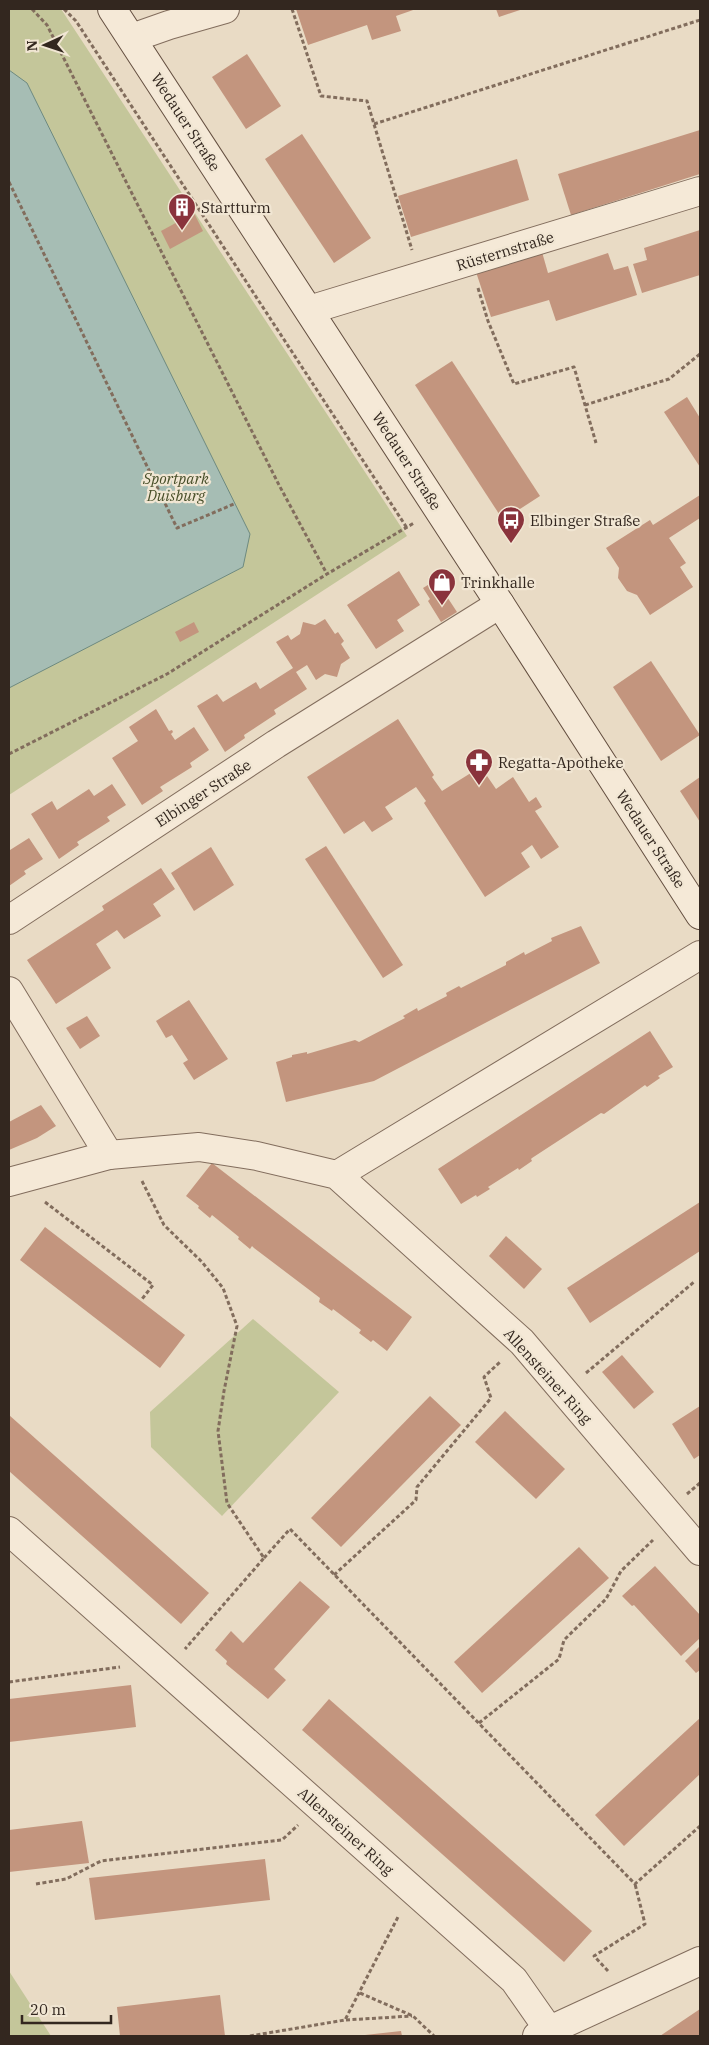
<svg xmlns="http://www.w3.org/2000/svg" width="709" height="2045" viewBox="0 0 709 2045" font-family="'IBM Plex Serif',serif">
  <style>
    .green { fill: #c4c69a }
    .water { fill: #a6bdb4; stroke: #6e8a80 }
    .building { fill: #c3957e }
    .lines { fill: none; stroke-linecap: round; stroke-linejoin: round }
    .minor-casing { stroke: #826d5d; stroke-width: 30 }
    .secondary-casing { stroke: #644f40; stroke-width: 30 }
    .path { stroke: #826d5d; stroke-width: 3; stroke-dasharray: 4 2.5; stroke-linecap: butt }
    .minor { stroke: #f5e9d7; stroke-width: 28 }
    .secondary { stroke: #f5e9d7; stroke-width: 28 }
    .labels { text-anchor: middle; dominant-baseline: central; stroke-width: 4.5; stroke-linejoin: round; paint-order: stroke }
    .street-label { font-size: 15px; fill: #33271f; stroke: #f1e6d3 }
    .poi-label { font-size: 15px; fill: #33271f; stroke: #f1e6d3; text-anchor: start }
    .park-label { font-size: 15px; font-style: italic; fill: #474e28; stroke: #f1e6d3 }
  </style>
  <rect width="100%" height="100%" fill="#e9dbc5"/>
  <g class="green">
    <polygon points="9,9 61,9 407,536 9,795"/>
    <polygon points="253,1319 339,1392 222,1516 151,1447 150,1412"/>
    <polygon points="9,1971 51,2036 9,2036"/>
  </g>
  <polygon class="water" points="9,70 27,83 250,534 243,567 9,688"/>
  <g class="building">
    <polygon points="296,9 416,9 396,16 401,31 372,40 367,25 308,45"/>
    <polygon points="496,9 519,9 520,10 499,17"/>
    <polygon points="247,54 281,106 246,129 212,77"/>
    <polygon points="700,130 700,174 571,215 558,174"/>
    <polygon points="302,134 371,238 334,263 265,159"/>
    <polygon points="517,159 529,200 411,237 398,196"/>
    <polygon points="194,213 203,231 170,249 161,231"/>
    <polygon points="700,230 700,275 642,293 633,264 647,260 644,248"/>
    <polygon points="542,252 548,273 608,253 614,270 628,266 637,295 556,321 549,300 491,317 476,272"/>
    <polygon points="452,361 540,496 503,520 415,385"/>
    <polygon points="687,397 700,418 700,467 664,412"/>
    <polygon points="700,495 700,518 669,538 686,563 680,567 693,587 650,615 637,595 627,591 618,578 619,568 606,548 650,520 653,525"/>
    <polygon points="399,571 420,605 397,620 404,631 376,649 347,605"/>
    <polygon points="436,580 457,612 441,622 428,601 430,599 423,588"/>
    <polygon points="325,619 335,634 338,632 344,641 341,644 350,658 341,664 337,677 325,674 316,680 307,665 296,672 307,689 274,710 276,714 244,735 245,738 225,752 197,706 217,694 223,702 256,682 260,689 293,668 276,642 288,635 291,640 300,634 303,622 315,625"/>
    <polygon points="194,622 199,632 180,642 175,632"/>
    <polygon points="651,661 700,735 661,761 613,687"/>
    <polygon points="156,709 169,731 172,730 173,732 171,734 175,740 194,727 209,750 190,763 192,767 160,787 163,791 142,805 112,758 138,741 129,727"/>
    <polygon points="398,719 434,775 432,777 442,791 474,771 485,773 496,789 513,777 529,802 536,797 542,807 535,811 559,847 541,859 532,845 521,853 530,867 485,897 424,803 426,801 416,787 385,807 393,819 372,832 364,821 344,834 307,777"/>
    <polygon points="700,777 700,822 680,791"/>
    <polygon points="112,784 126,805 107,817 110,821 77,842 79,845 59,859 31,814 52,801 57,810 89,789 94,796"/>
    <polygon points="29,838 43,859 24,871 26,874 9,886 9,848 10,850"/>
    <polygon points="326,846 403,965 383,978 305,859"/>
    <polygon points="211,847 234,885 194,911 171,873"/>
    <polygon points="161,868 175,889 153,904 161,916 124,939 117,930 96,944 111,968 56,1004 27,960 104,910 102,906"/>
    <polygon points="581,926 600,963 374,1081 286,1102 276,1062 292,1057 292,1055 307,1052 307,1054 355,1040 359,1042 405,1018 403,1016 417,1008 418,1011 447,996 446,993 459,986 461,988 506,965 506,962 524,952 525,955 552,941 551,938"/>
    <polygon points="189,1000 228,1059 194,1080 183,1063 188,1060 172,1035 166,1038 156,1021"/>
    <polygon points="87,1016 100,1036 80,1049 66,1028"/>
    <polygon points="650,1031 673,1067 658,1076 660,1078 647,1087 645,1085 604,1114 601,1113 532,1158 531,1159 532,1161 519,1170 518,1168 488,1187 490,1189 477,1197 476,1195 461,1204 438,1169"/>
    <polygon points="41,1105 56,1126 37,1138 9,1150 9,1122"/>
    <polygon points="212,1163 412,1317 387,1351 373,1340 371,1342 359,1333 361,1330 333,1309 332,1311 319,1302 320,1298 254,1248 252,1246 250,1249 238,1239 239,1237 212,1215 210,1218 198,1208 199,1206 186,1196"/>
    <polygon points="700,1202 700,1251 590,1323 567,1288"/>
    <polygon points="45,1227 185,1335 160,1368 20,1260"/>
    <polygon points="506,1236 542,1269 524,1289 489,1256"/>
    <polygon points="622,1355 654,1392 634,1409 602,1372"/>
    <polygon points="430,1396 461,1425 341,1547 311,1518"/>
    <polygon points="700,1406 700,1455 694,1459 672,1424"/>
    <polygon points="505,1411 565,1469 536,1499 475,1442"/>
    <polygon points="9,1415 209,1593 181,1624 9,1471"/>
    <polygon points="579,1547 609,1578 482,1693 454,1662"/>
    <polygon points="655,1566 700,1615 700,1638 681,1656 634,1605 632,1606 622,1596"/>
    <polygon points="300,1581 330,1607 274,1669 286,1680 268,1699 226,1664 227,1661 215,1650 231,1631 243,1643"/>
    <polygon points="700,1646 700,1670 696,1673 685,1661"/>
    <polygon points="131,1685 136,1727 9,1742 9,1699"/>
    <polygon points="329,1699 592,1931 564,1962 302,1730"/>
    <polygon points="700,1718 700,1774 624,1846 595,1815"/>
    <polygon points="82,1821 89,1863 9,1872 9,1830"/>
    <polygon points="265,1859 270,1900 95,1920 89,1878"/>
    <polygon points="220,1995 225,2036 120,2036 117,2007"/>
    <polygon points="700,2009 700,2036 660,2036"/>
    <polygon points="401,2031 402,2036 365,2036 365,2035"/>
  </g>
  <g class="lines">
    <g class="minor-casing">
      <g id="minor">
        <polyline points="132,38 169,25 225,9"/>
        <polyline points="309,310 700,191"/>
        <polyline points="9,920 276,744 500,604"/>
        <polyline points="9,991 109,1155"/>
        <polyline points="337,1175 700,955"/>
        <polyline points="9,1182 109,1155 199,1147 257,1156 337,1175 522,1342 700,1551"/>
        <polyline points="9,1531 514,1980 549,2030"/>
        <polyline points="537,2036 700,1961"/>
      </g>
    </g>
    <g class="secondary-casing">
      <polyline id="secondary" points="112,9 500,604 700,915"/>
    </g>
    <g class="path">
      <polyline points="32,9 47,25 279,485 327,574"/>
      <polyline points="64,9 76,21 407,528"/>
      <polyline points="292,9 321,96 367,101 412,250"/>
      <polyline points="374,124 700,20"/>
      <polyline points="9,182 177,528 234,504"/>
      <polyline points="478,288 488,321 514,384 574,367 596,443"/>
      <polyline points="585,405 669,379 700,354"/>
      <polyline points="9,754 167,674 327,574 414,523"/>
      <polyline points="142,1181 164,1225 202,1262 223,1288 237,1326 224,1391 218,1431 227,1503 264,1558 185,1649"/>
      <polyline points="45,1202 153,1285 142,1299"/>
      <polyline points="586,1373 694,1282"/>
      <polyline points="687,1494 700,1483"/>
      <polyline points="264,1558 290,1529 635,1884 700,1826"/>
      <polyline points="334,1575 416,1500 417,1487 491,1398 484,1377 501,1361"/>
      <polyline points="9,1682 120,1667"/>
      <polyline points="479,1723 559,1659 564,1640 606,1599 621,1571 653,1540"/>
      <polyline points="36,1884 66,1879 101,1861 282,1840 298,1825"/>
      <polyline points="608,1971 594,1956 645,1924 635,1884"/>
      <polyline points="360,1993 413,2016 434,2036"/>
      <polyline points="346,2020 412,2016"/>
      <polyline points="250,2036 345,2020 399,1915"/>
    </g>
    <use href="#minor" class="minor"/>
    <use href="#secondary" class="secondary"/>
  </g>
  <defs>
    <g id="building-pin" transform="scale(1.4375)"><path d="M0 17L-7.5 6A9.5 9.5 0 1 1 7.5 6Z" fill="#8a333c" stroke="#f1e6d3"/><path d="M-4-6H4V6H1V3H-1V6H-4ZM-2.5-4.3h1.7v1.8h-1.7ZM.8-4.3h1.7v1.8H.8ZM-2.5-1h1.7V.8h-1.7ZM.8-1h1.7V.8H.8Z" fill="#fff"/></g>
    <g id="bus-pin" transform="scale(1.4375)"><path d="M0 17L-7.5 6A9.5 9.5 0 1 1 7.5 6Z" fill="#8a333c" stroke="#f1e6d3"/><path d="M-5-6H5V4H4V6H2V4H-2V6H-4V4H-5ZM-3.5-4V0h7V-4ZM-3.5 1.2v1.5H-2V1.2ZM2 1.2v1.5H3.5V1.2Z" fill="#fff"/></g>
    <g id="shop-pin" transform="scale(1.4375)"><path d="M0 17L-7.5 6A9.5 9.5 0 1 1 7.5 6Z" fill="#8a333c" stroke="#f1e6d3"/><path d="M-5-2.5h2.3a2.7 3.5 0 0 1 5.4 0H5L5.5 6h-11ZM-1.5-2.5h3a1.5 2.3 0 0 0-3 0Z" fill="#fff"/></g>
    <g id="pharmacy-pin" transform="scale(1.4375)"><path d="M0 17L-7.5 6A9.5 9.5 0 1 1 7.5 6Z" fill="#8a333c" stroke="#f1e6d3"/><path d="M-2-6h4v4h4v4h-4v4h-4v-4h-4v-4h4Z" fill="#fff"/></g>
  </defs>
  <g fill-rule="evenodd">
    <use href="#building-pin" x="182" y="207"/>
    <use href="#bus-pin" x="511" y="520"/>
    <use href="#shop-pin" x="442" y="582"/>
    <use href="#pharmacy-pin" x="479" y="762"/>
  </g>
  <g class="labels">
    <g class="street-label">
      <text transform="translate(186 122) rotate(57)">Wedauer Straße</text>
      <text transform="translate(505 251) rotate(-17)">Rüsternstraße</text>
      <text transform="translate(407 461) rotate(57)">Wedauer Straße</text>
      <text transform="translate(203 793) rotate(-33)">Elbinger Straße</text>
      <text transform="translate(651 839) rotate(57)">Wedauer Straße</text>
      <text transform="translate(548 1376) rotate(48)">Allensteiner Ring</text>
      <text transform="translate(346 1831) rotate(42)">Allensteiner Ring</text>
    </g>
    <g class="poi-label">
      <text x="201" y="207">Startturm</text>
      <text x="530" y="520">Elbinger Straße</text>
      <text x="461" y="582">Trinkhalle</text>
      <text x="498" y="762">Regatta-Apotheke</text>
    </g>
    <g class="park-label">
      <text x="176" y="478">Sportpark<tspan x="176" dy="17">Duisburg</tspan></text>
    </g>
  </g>
  <rect width="709" height="2045" fill="none" stroke="#33271f" stroke-width="20"/>
  <g transform="translate(45 45) rotate(267)" stroke="#f1e6d3" stroke-width="4" paint-order="stroke">
  <path d="M0-4L9 19L0 12L-9 19Z" fill="#33271f"/>
  <text y="-8" font-size="14" font-weight="bold" text-anchor="middle" fill="#33271f">N</text>
  </g>
  <path d="M22 2015v8h89v-8" fill="none" stroke="#33271f" stroke-width="2.5"/>
  <text x="30" y="2015" font-size="15" fill="#33271f" stroke="#f1e6d3" stroke-width="4" paint-order="stroke">20 m</text>
</svg>
